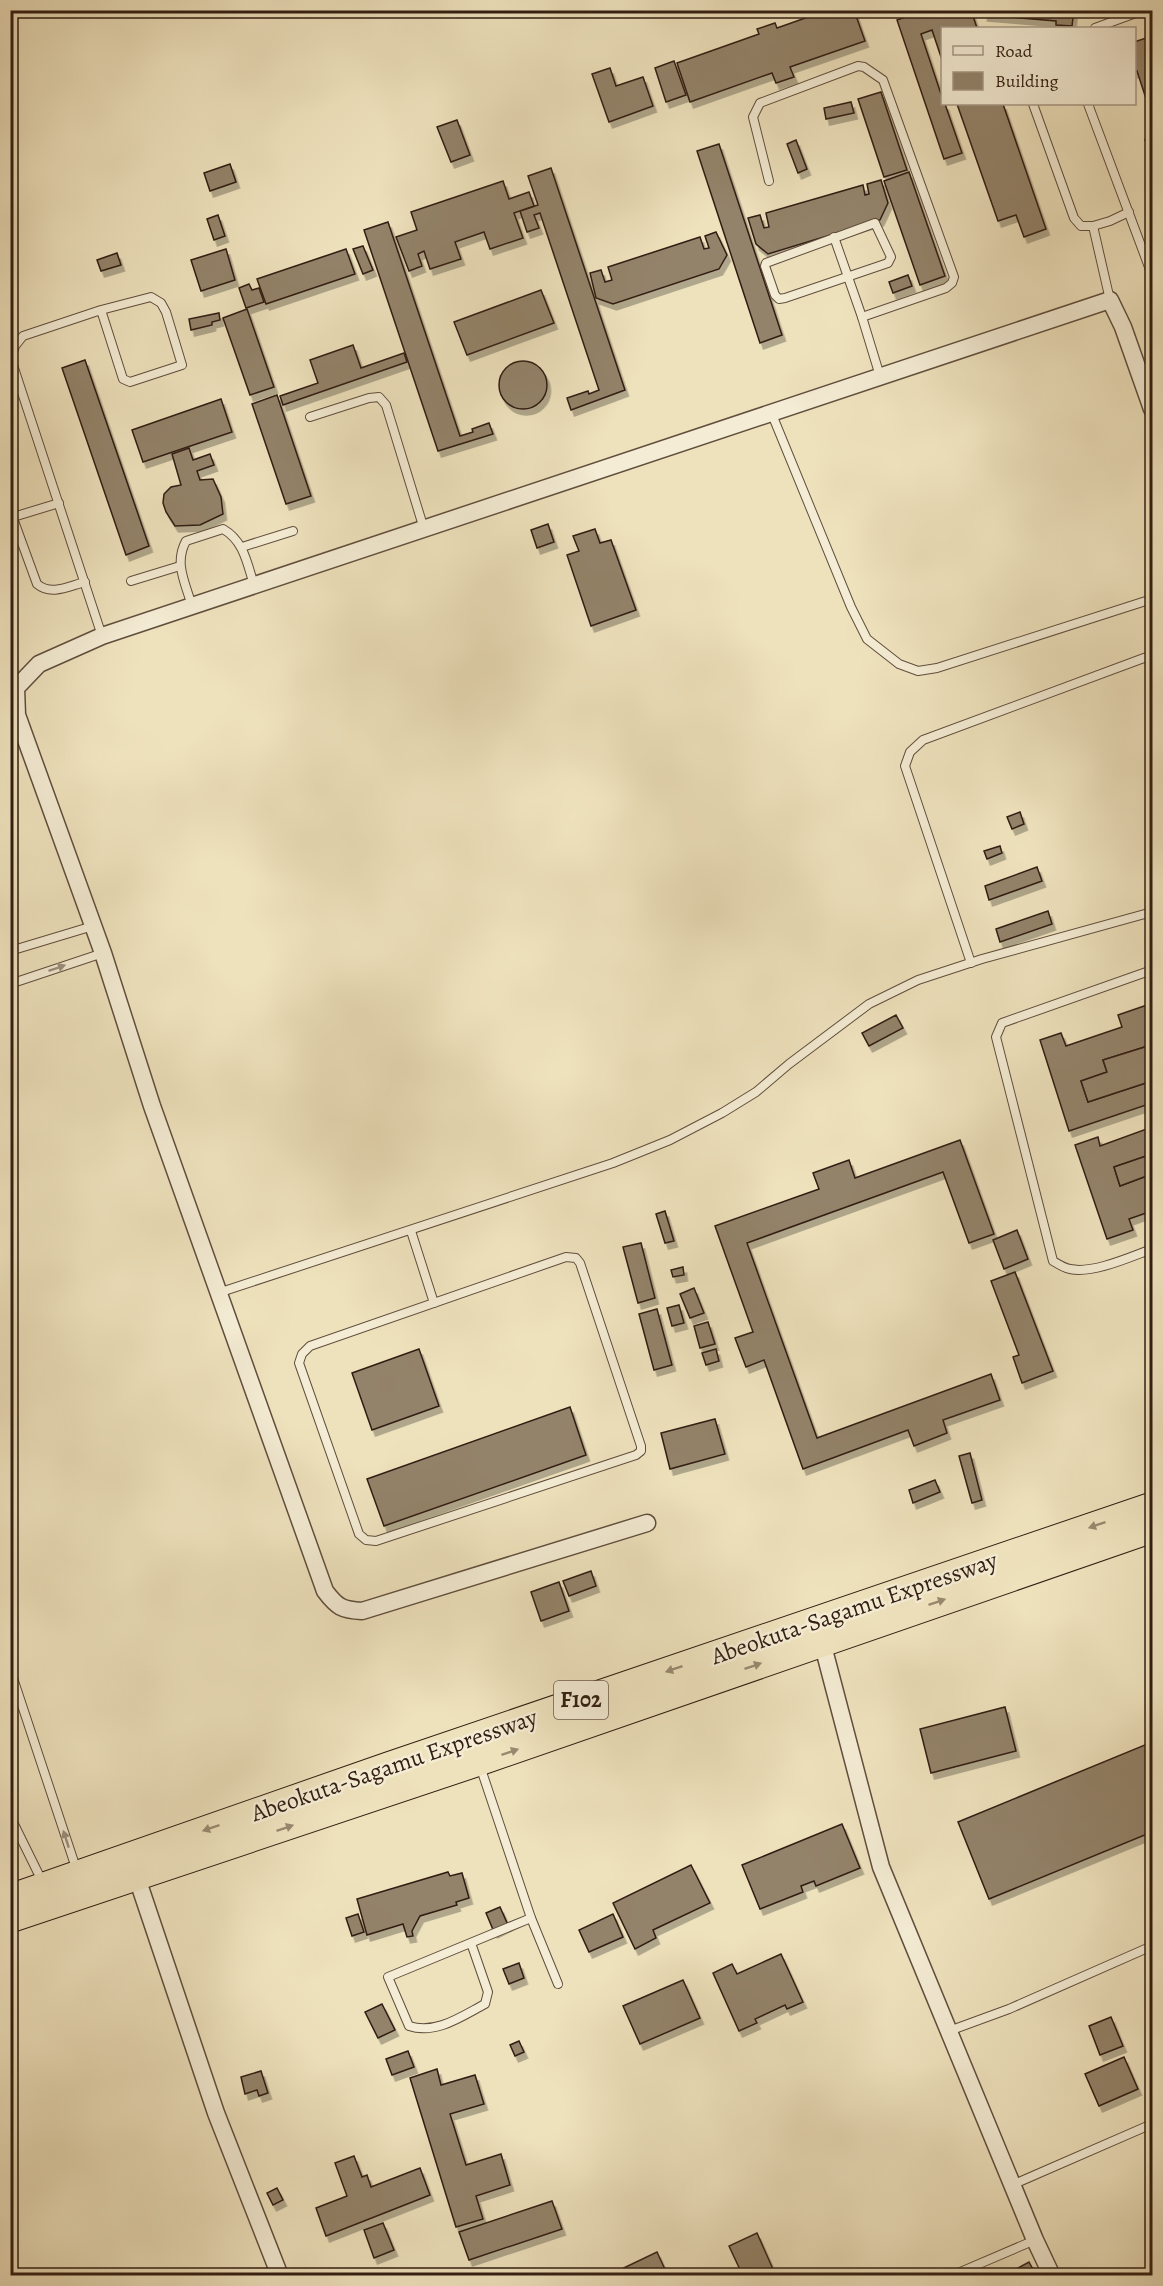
<svg xmlns="http://www.w3.org/2000/svg" width="1163" height="2286" viewBox="0 0 1163 2286" font-family="Alegreya,serif">
  <style>
    .building { fill: #93836b; stroke: #311d12; stroke-width: 1.5; filter: url(#shadow) }
    .lines { fill: none; stroke-linecap: round; stroke-linejoin: round }
    .service-casing { stroke: #604e3d; stroke-width: 10 }
    .minor-casing { stroke: #604e3d; stroke-width: 19 }
    .trunk-casing { stroke: #311d12; stroke-width: 29 }
    .service { stroke: #f4ecd4; stroke-width: 8 }
    .minor { stroke: #f4ecd4; stroke-width: 16 }
    .trunk { stroke: #eee2bd; stroke-width: 27 }
    .oneway { fill: #9c8f7d }
    .oneway2 { fill: #998970 }
    .labels { text-anchor: middle; dominant-baseline: central; stroke-width: 5; stroke-linejoin: round; paint-order: stroke }
    .shield { fill: #f4ecd4; stroke: #6c5b4c; stroke-width: 1.5 }
    .shield-label { font-size: 22px; font-weight: bold; fill: #311d12 }
    .street-label { font-size: 24px; fill: #311d12; stroke: #f4ecd4 }
  </style>
  <defs>
    <filter id="shadow"><feDropShadow dx="3.5" dy="6" stdDeviation="0" flood-color="#0004"/></filter>
  </defs>
  <rect width="100%" height="100%" fill="#eee2bd"/>
  <filter id="stains"><feTurbulence type="fractalNoise" baseFrequency=".00333" numOctaves="4"/><feColorMatrix values="0 0 0 0 .2 0 0 0 0 .09 0 0 0 0 .02 0 0 0 .5 -.17"/></filter>
  <radialGradient id="worn" r=".72"><stop offset=".6" stop-color="#630" stop-opacity="0"/><stop offset="1" stop-color="#630" stop-opacity=".3"/></radialGradient>
  <g class="building">
    <polygon points="828,10 854,10 865,41 790,67 794,77 776,83 772,73 690,102 677,63 759,34 757,29 775,23 777,28"/>
    <polygon points="925,10 971,10 977,28 942,28 942,60 932,30 921,34 942,97 942,104 945,104 962,153 944,159 897,20"/>
    <polygon points="984,10 1074,10 1072,26 1056,25 1056,21 984,15"/>
    <polygon points="1152,36 1152,117 1137,71 1134,72 1134,42"/>
    <polygon points="674,61 686,95 666,102 655,68"/>
    <polygon points="610,68 616,86 643,77 653,106 609,122 592,74"/>
    <polygon points="881,92 907,170 884,177 858,99"/>
    <polygon points="851,102 854,113 826,119 824,108"/>
    <polygon points="957,104 1003,104 1046,229 1024,237 1016,215 998,221"/>
    <polygon points="457,120 470,155 451,162 437,127"/>
    <polygon points="1152,137 1152,159 1145,140"/>
    <polygon points="796,140 807,169 798,173 787,144"/>
    <polygon points="719,144 782,335 760,343 697,151"/>
    <polygon points="230,164 236,182 210,191 204,173"/>
    <polygon points="551,168 625,390 571,410 567,398 588,391 589,394 599,390 540,213 534,215 539,228 527,232 520,211 538,205 528,176"/>
    <polygon points="909,172 945,276 920,285 884,181"/>
    <polygon points="881,180 888,203 880,220 768,254 756,244 748,218 760,215 764,228 769,227 766,213 863,185 865,195 869,194 867,184"/>
    <polygon points="503,181 509,199 529,192 534,206 514,213 523,238 490,249 484,232 455,242 461,259 430,269 424,251 418,254 422,266 409,271 396,237 417,230 411,212"/>
    <polygon points="218,215 225,236 214,240 207,219"/>
    <polygon points="388,222 460,436 473,432 472,429 489,423 493,434 438,451 364,230"/>
    <polygon points="716,232 727,255 719,269 613,304 596,298 590,273 601,270 605,282 612,280 608,267 700,237 704,249 709,248 705,236"/>
    <polygon points="363,246 373,270 363,274 353,249"/>
    <polygon points="226,249 235,280 201,291 191,260"/>
    <polygon points="346,249 355,274 266,304 257,279"/>
    <polygon points="117,253 121,265 101,271 97,260"/>
    <polygon points="908,275 912,286 893,293 889,282"/>
    <polygon points="249,284 252,290 259,288 264,302 246,308 239,288"/>
    <polygon points="541,290 554,323 467,355 454,322"/>
    <polygon points="247,309 274,387 250,395 223,318"/>
    <polygon points="219,313 220,320 212,322 212,325 191,330 189,319"/>
    <polygon points="353,345 361,368 404,353 407,362 283,405 280,396 318,383 310,360"/>
    <polygon points="85,360 149,546 126,555 62,368"/>
    <circle cx="523" cy="385" r="24"/>
    <polygon points="277,395 311,496 286,504 252,404"/>
    <polygon points="221,399 232,432 143,462 132,430"/>
    <polygon points="189,448 193,460 210,454 214,465 197,471 200,480 213,479 221,497 223,514 200,525 175,526 166,512 163,503 164,494 171,487 181,485 172,454"/>
    <polygon points="548,524 554,542 537,548 531,530"/>
    <polygon points="595,529 600,543 611,540 636,610 591,626 567,555 579,551 573,536"/>
    <polygon points="1020,812 1024,824 1012,829 1007,817"/>
    <polygon points="1000,846 1002,853 987,859 984,851"/>
    <polygon points="1037,867 1042,881 989,900 985,886"/>
    <polygon points="1048,911 1052,924 1000,942 996,929"/>
    <polygon points="1147,1005 1150,1016 1152,1015 1152,1059 1148,1046 1103,1060 1107,1072 1081,1081 1088,1102 1152,1081 1152,1103 1069,1131 1040,1040 1061,1033 1066,1046 1122,1027 1118,1015"/>
    <polygon points="896,1015 903,1028 869,1046 862,1033"/>
    <polygon points="1148,1046 1152,1059 1152,1081 1088,1102 1081,1081 1107,1072 1103,1060"/>
    <polygon points="1152,1127 1152,1154 1114,1167 1120,1186 1152,1174 1152,1211 1129,1219 1133,1230 1107,1239 1075,1145 1098,1137 1100,1146"/>
    <polygon points="960,1140 994,1234 969,1243 943,1172 747,1243 817,1438 991,1374 1000,1400 943,1420 947,1433 914,1446 908,1430 803,1469 764,1360 746,1367 735,1338 753,1332 715,1226 819,1189 813,1173 849,1160 855,1178"/>
    <polygon points="1152,1154 1152,1174 1120,1186 1114,1167"/>
    <polygon points="665,1211 674,1241 665,1243 656,1214"/>
    <polygon points="1017,1230 1028,1259 1004,1269 993,1240"/>
    <polygon points="641,1243 655,1298 638,1303 623,1247"/>
    <polygon points="683,1267 684,1275 673,1277 671,1270"/>
    <polygon points="1015,1272 1053,1371 1022,1383 1013,1357 1019,1355 991,1281"/>
    <polygon points="694,1288 704,1313 690,1318 680,1294"/>
    <polygon points="679,1305 684,1323 672,1326 667,1308"/>
    <polygon points="657,1309 672,1365 654,1370 639,1314"/>
    <polygon points="708,1322 715,1344 700,1348 694,1326"/>
    <polygon points="419,1349 439,1406 372,1430 352,1373"/>
    <polygon points="716,1349 719,1361 706,1365 702,1353"/>
    <polygon points="570,1407 586,1455 384,1526 367,1479"/>
    <polygon points="715,1419 725,1454 670,1469 661,1433"/>
    <polygon points="970,1453 982,1500 972,1503 959,1456"/>
    <polygon points="935,1480 940,1492 913,1503 909,1490"/>
    <polygon points="591,1571 596,1586 569,1596 563,1581"/>
    <polygon points="559,1582 569,1611 541,1621 531,1592"/>
    <polygon points="1005,1707 1016,1751 931,1773 920,1729"/>
    <polygon points="1152,1742 1152,1832 989,1899 958,1822"/>
    <polygon points="842,1824 860,1868 816,1886 814,1881 801,1886 803,1892 760,1909 742,1865"/>
    <polygon points="691,1865 710,1903 653,1930 656,1938 635,1949 613,1903"/>
    <polygon points="448,1872 450,1876 462,1873 469,1898 456,1902 457,1905 420,1916 412,1931 413,1936 407,1937 403,1924 367,1935 357,1899"/>
    <polygon points="500,1907 508,1925 494,1932 486,1913"/>
    <polygon points="358,1914 364,1932 352,1936 346,1918"/>
    <polygon points="613,1914 623,1937 589,1952 579,1930"/>
    <polygon points="781,1954 803,2002 787,2009 785,2005 755,2019 757,2023 739,2031 713,1973 732,1964 737,1974"/>
    <polygon points="519,1963 524,1978 509,1984 503,1969"/>
    <polygon points="683,1980 700,2018 640,2044 623,2006"/>
    <polygon points="382,2004 395,2030 378,2038 365,2012"/>
    <polygon points="1111,2017 1123,2046 1100,2055 1089,2026"/>
    <polygon points="519,2041 524,2052 515,2056 510,2045"/>
    <polygon points="408,2051 414,2067 392,2075 386,2059"/>
    <polygon points="1124,2057 1138,2089 1099,2106 1085,2074"/>
    <polygon points="437,2069 441,2085 475,2075 484,2104 450,2114 466,2165 501,2154 510,2185 476,2196 483,2219 456,2227 410,2078"/>
    <polygon points="261,2071 268,2093 259,2096 257,2090 245,2094 241,2077"/>
    <polygon points="354,2156 362,2177 367,2175 371,2187 420,2168 430,2195 326,2236 316,2208 347,2196 335,2163"/>
    <polygon points="277,2188 283,2200 273,2205 267,2193"/>
    <polygon points="552,2201 562,2229 469,2260 459,2232"/>
    <polygon points="383,2223 394,2250 374,2258 364,2230"/>
    <polygon points="757,2233 776,2276 743,2276 729,2246"/>
    <polygon points="657,2252 668,2276 607,2276"/>
    <polygon points="1029,2262 1034,2271 1019,2276 1016,2269"/>
  </g>
  <g class="lines">
    <g class="service-casing">
      <g id="service">
        <polyline points="1095,28 1144,10"/>
        <polyline points="1033,104 1074,218 1081,226 1093,226"/>
        <polyline points="1088,104 1152,275"/>
        <polyline points="769,181 753,117 760,103 858,66 864,67 883,80 954,277 952,283 946,288 862,317"/>
        <polygon points="875,223 891,257 888,263 785,298 779,299 775,295 765,266 766,263"/>
        <polyline points="834,237 862,317 880,376"/>
        <polyline points="1110,300 1093,226 1110,221 1129,212"/>
        <polyline points="101,310 123,379 130,382 182,365 166,312 161,303 151,297 101,310 23,336 15,346 11,359 102,636"/>
        <polyline points="771,412 851,607 867,639 899,664 918,671 937,668 1152,599"/>
        <polyline points="310,417 369,398 379,397 386,405 424,529"/>
        <path d="M10,510L37,584C51,596 69,586 85,582"/>
        <polyline points="10,518 59,503"/>
        <polyline points="242,547 293,531"/>
        <polyline points="131,581 180,566"/>
        <path d="M192,606C185,582 174,563 186,541L223,529C244,541 247,563 254,585"/>
        <polyline points="10,674 16,688"/>
        <polyline points="10,951 93,926"/>
        <polyline points="971,963 905,766 910,752 923,740 1152,655"/>
        <path d="M1152,970L1002,1023L996,1037L1053,1261C1058,1264 1064,1268 1070,1269C1093,1274 1130,1257 1152,1249"/>
        <polyline points="10,984 103,953"/>
        <polyline points="411,1231 434,1303"/>
        <polygon points="566,1257 576,1258 580,1263 641,1446 641,1451 636,1455 376,1541 366,1540 359,1534 299,1363 302,1354 310,1346"/>
        <polyline points="218,1293 613,1163 670,1140 722,1113 756,1092 789,1064 869,1004 918,980 982,959 1152,912"/>
        <polyline points="10,1669 77,1871"/>
        <polyline points="10,1816 43,1883"/>
        <polyline points="531,1918 558,1984"/>
        <path d="M471,1943L488,1992L485,2004C462,2016 436,2035 409,2026L388,1977L531,1918L480,1766"/>
        <polyline points="949,2031 1009,2009 1152,1946"/>
        <polyline points="1012,2185 1152,2124"/>
        <polyline points="951,2276 1035,2240"/>
      </g>
    </g>
    <g class="minor-casing">
      <g id="minor">
        <path d="M647,1523L362,1611C342,1610 337,1607 325,1591L152,1106L103,953L17,715L16,688L39,664L102,636L1110,300L1123,327L1152,409"/>
        <polyline points="822,1642 881,1867 1035,2240 1052,2276"/>
        <polyline points="137,1878 216,2113 280,2276"/>
      </g>
    </g>
    <g class="trunk-casing">
      <g id="trunk">
        <polyline points="10,1898 388,1766 1152,1506"/>
        <polyline points="10,1919 479,1762 1152,1529"/>
      </g>
    </g>
    <use href="#service" class="service"/>
    <use href="#minor" class="minor"/>
    <use href="#trunk" class="trunk"/>
  </g>
  <defs><path id="oneway-solid" d="M-6-.8H1V-3.2L6.5 0L1 3.2V.8H-6Z" transform="scale(1.5)"/></defs>
  <g class="oneway">
    <use href="#oneway-solid" transform="translate(57 968) rotate(-19)"/>
    <use href="#oneway-solid" transform="translate(66 1839) rotate(-108)"/>
  </g>
  <g class="oneway2">
    <use href="#oneway-solid" transform="translate(1097 1525) rotate(161)"/>
    <use href="#oneway-solid" transform="translate(937 1602) rotate(-19)"/>
    <use href="#oneway-solid" transform="translate(753 1666) rotate(-19)"/>
    <use href="#oneway-solid" transform="translate(674 1669) rotate(161)"/>
    <use href="#oneway-solid" transform="translate(510 1752) rotate(-19)"/>
    <use href="#oneway-solid" transform="translate(211 1828) rotate(161)"/>
    <use href="#oneway-solid" transform="translate(285 1828) rotate(-19)"/>
  </g>
  <g class="labels">
    <rect class="shield" x="554" y="1681" width="54" height="38" rx="4.5"/>
    <g class="shield-label">
      <text x="581" y="1700">F102</text>
    </g>
    <g class="street-label">
      <text transform="translate(854 1608) rotate(-19)">Abeokuta-Sagamu Expressway</text>
      <text transform="translate(394 1765) rotate(-19)">Abeokuta-Sagamu Expressway</text>
    </g>
  </g>
  <rect width="1163" height="2286" fill="none" stroke="#eee2bd" stroke-width="36"/>
  <rect x="12" y="12" width="1139" height="2262" fill="none" stroke="#311d12" stroke-width="3"/>
  <rect x="18" y="18" width="1127" height="2250" fill="none" stroke="#311d12" stroke-width="1.5"/>
  <rect x="941" y="27" width="195" height="78" fill="#f4ecd4" stroke="#a69986" stroke-width="1.5"/>
  <rect x="953" y="46" width="30" height="9" fill="#f4ecd4" stroke="#a69986" stroke-width="1.5"/>
  <text x="995" y="57" font-size="18" fill="#311d12">Road</text>
  <rect x="953" y="72" width="30" height="18" fill="#93836b" stroke="#a69986" stroke-width="1.5"/>
  <text x="995" y="87" font-size="18" fill="#311d12">Building</text>
  <rect width="100%" height="100%" filter="url(#stains)"/>
  <rect width="100%" height="100%" fill="url(#worn)"/>
</svg>
